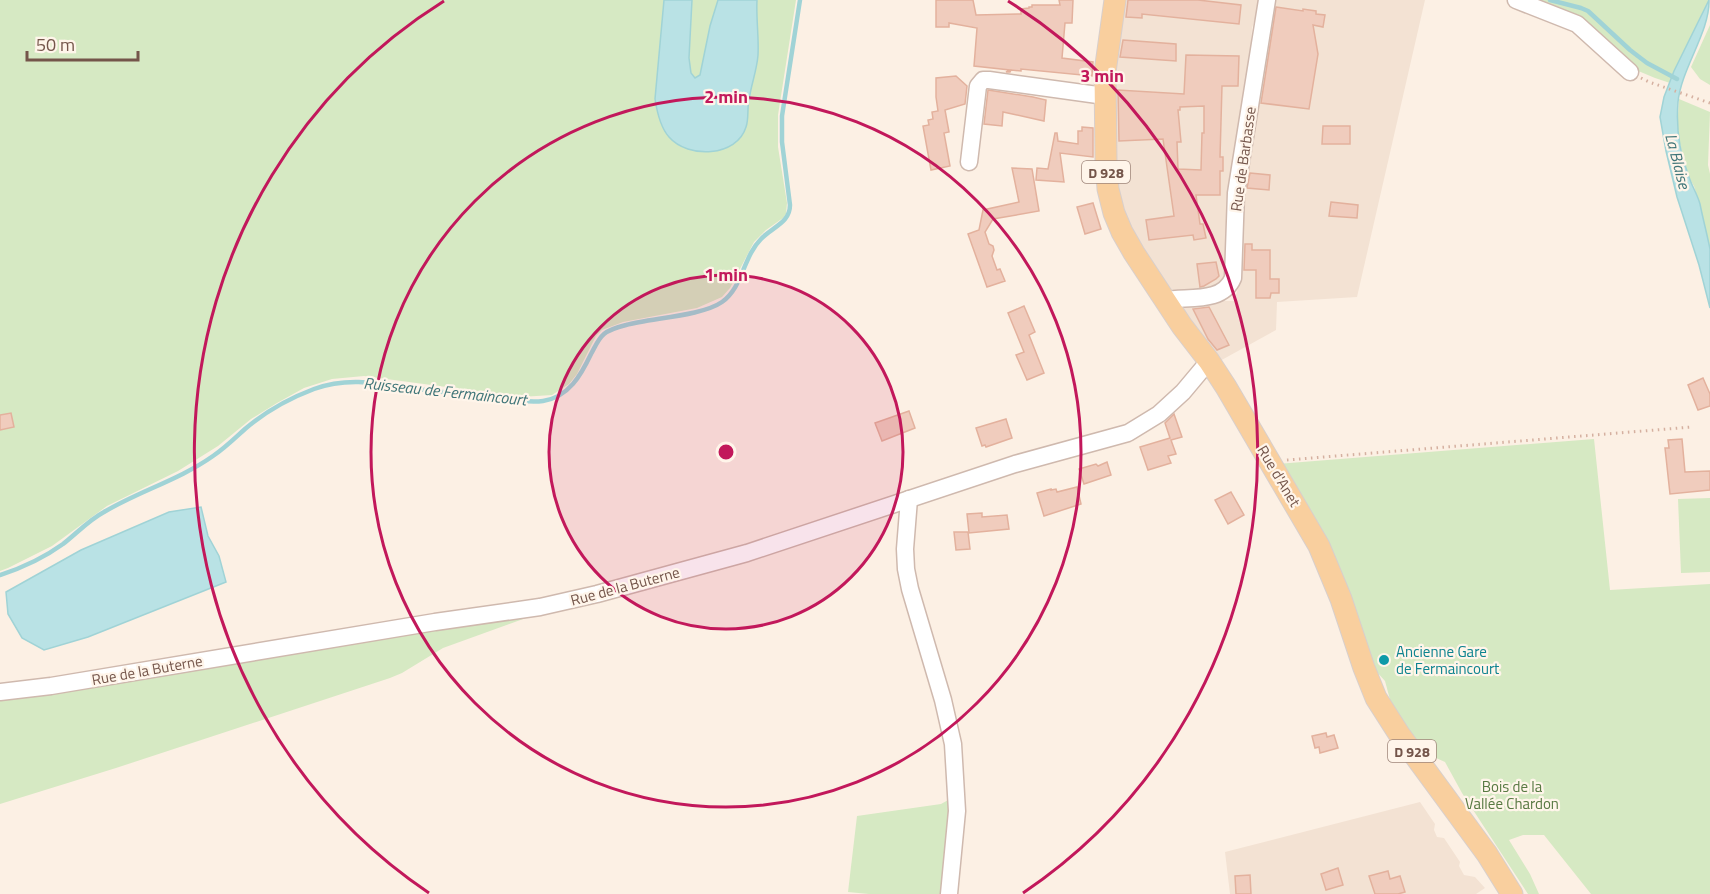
<svg xmlns="http://www.w3.org/2000/svg" width="1710" height="894" viewBox="0 0 1710 894" font-family="'Titillium Web',sans-serif">
  <style>
    .residential { fill: #f3e2d3 }
    .green { fill: #d6e9c3 }
    .water { fill: #b9e2e5; stroke: #a0d3d6; stroke-width: 1.5 }
    .lines { fill: none; stroke-linecap: round; stroke-linejoin: round }
    .stream { stroke: #a0d3d6; stroke-width: 4.5 }
    .building { fill: #f0ccbd; stroke: #e3b19d; stroke-width: 1.5; fill-rule: evenodd }
    .minor-casing { stroke: #cfb9ae; stroke-width: 19 }
    .major-casing { stroke: #d8cfcc; stroke-width: 23 }
    .path { stroke: #d5b0a0; stroke-width: 3; stroke-dasharray: 1.5 4.5; stroke-linecap: butt }
    .minor { stroke: #fff; stroke-width: 16 }
    .major { stroke: #f9cf9e; stroke-width: 21 }
    .ring { fill: none; stroke: #c2185b; stroke-width: 3 }
    .culture-dot { fill: #0f9aa8; stroke: #fff5ea; stroke-width: 2 }
    .labels { text-anchor: middle; dominant-baseline: central; stroke-width: 4.5; stroke-linejoin: round; paint-order: stroke }
    .shield { fill: #fff5ea; stroke: #9e857a; stroke-width: 1.5 }
    .shield-label { font-size: 14px; font-weight: bold; fill: #74554a }
    .street-label { font-size: 15px; fill: #74554a; stroke: #fff5ea }
    .culture-label { font-size: 15px; fill: #0d838f; stroke: #fff5ea; text-anchor: start }
    .park-label { font-size: 15px; fill: #587942; stroke: #fff5ea }
    .water-label { font-size: 16px; font-style: italic; fill: #3f7578; stroke: #fff5ea }
    .centre { fill: #c2185b; stroke: #fff5ea; stroke-width: 3 }
    .ring-label { font-size: 18px; text-anchor: middle; font-weight: bold; fill: #c2185b; stroke: #fff5ea; stroke-width: 4.5; stroke-linejoin: round; paint-order: stroke }
  </style>
  <rect width="100%" height="100%" fill="#fcf0e4"/>
  <g class="residential">
    <polygon points="1121,0 1263,0 1257,12 1252,28 1250,63 1230,272 1219,288 1180,293 1169,288 1124,221 1112,153 1117,22"/>
    <polygon points="1272,0 1425,0 1357,297 1277,302 1276,330 1218,362 1180,306 1206,301 1234,301 1239,286 1240,270 1241,207"/>
    <polygon points="1420,802 1435,824 1434,830 1437,837 1444,838 1460,862 1459,866 1464,875 1475,877 1485,888 1476,894 1230,894 1225,852"/>
  </g>
  <g class="green">
    <polygon points="0,0 796,0 778,115 778,147 787,203 786,214 783,218 766,230 754,242 730,288 722,297 697,308 623,322 602,330 596,336 577,374 569,384 552,395 521,397 364,376 332,379 304,388 277,403 251,419 218,446 178,471 107,506 52,546 8,568 0,571"/>
    <polygon points="1535,0 1709,0 1674,71 1670,83 1655,78 1636,70"/>
    <polygon points="1710,25 1710,85 1700,79 1691,67"/>
    <polygon points="1679,99 1710,112 1708,165 1710,174 1710,250 1702,219 1699,203 1694,186 1688,176 1677,132"/>
    <polygon points="1594,439 1610,590 1710,584 1710,894 1591,894 1544,835 1523,835 1509,840 1530,874 1539,894 1528,894 1462,793 1445,762 1425,753 1392,707 1385,681 1376,671 1277,464"/>
    <polygon points="1710,498 1710,572 1681,573 1678,499"/>
    <polygon points="537,614 443,648 402,673 390,678 116,768 0,804 0,698"/>
    <polygon points="950,799 946,894 869,894 848,892 857,816 941,804"/>
  </g>
  <g class="water">
    <path d="M664,0H692L689,58L691,73L695,78L700,75L710,26L718,0H757C756,18 759,37 758,55C757,70 751,85 749,100C747,108 749,119 746,127C737,157 688,159 669,137C660,127 657,112 655,99Z"/>
    <path d="M1709,0C1710,32 1681,69 1678,102C1676,127 1679,151 1688,174C1691,185 1697,193 1700,204C1703,219 1707,234 1710,249C1710,267 1710,289 1710,308L1699,265L1677,197L1666,151L1660,117L1664,97L1674,71Z"/>
    <polygon points="201,507 208,536 219,556 226,582 88,637 44,650 22,638 8,614 6,592 81,550 169,512"/>
  </g>
  <g class="lines">
    <g class="stream">
      <polyline points="1550,0 1581,8 1588,11 1630,50 1647,63 1677,79"/>
      <path d="M0,575C22,568 45,557 63,544C77,533 89,520 104,512C139,491 179,480 213,456C225,448 235,438 245,429C265,412 290,398 314,389C349,376 382,384 417,389C443,392 470,395 496,398C512,400 528,403 543,401C569,397 581,375 591,354C595,347 598,339 604,334C610,329 618,327 626,325C651,318 702,316 722,302C743,287 743,257 761,239C772,227 790,223 790,205L782,142V116L800,0"/>
    </g>
  </g>
  <g class="building">
    <polygon points="936,0 973,0 976,15 1021,14 1021,9 1029,8 1029,7 1032,7 1032,5 1060,5 1059,0 1073,0 1072,23 1065,23 1062,58 1093,62 1092,76 1021,69 1021,71 1011,70 1010,72 1006,72 1010,70 974,66 977,28 949,23 949,27 936,27"/>
    <polygon points="1128,0 1198,0 1241,5 1239,24 1142,14 1142,18 1126,17"/>
    <polygon points="1276,7 1303,11 1303,9 1316,11 1316,14 1325,15 1323,27 1313,25 1318,54 1309,109 1261,103"/>
    <polygon points="1123,40 1176,44 1176,61 1120,57"/>
    <path d="M1186,55L1239,56L1238,86H1222L1220,157H1223V171H1220V195H1196L1200,224H1203L1206,238L1194,240L1193,235L1149,240L1146,220L1174,216L1163,139L1119,141L1118,90L1184,94ZM1204,106V133H1202L1201,170L1178,169L1177,142H1181L1178,110H1180V107Z"/>
    <polygon points="956,76 967,86 965,104 945,110 949,132 944,133 950,166 931,170 923,126 929,125 928,120 933,119 932,112 938,111 936,97 936,78"/>
    <polygon points="988,90 1033,97 1046,100 1044,121 1003,112 1002,126 984,124"/>
    <polygon points="1323,126 1350,126 1350,144 1322,144"/>
    <polygon points="1082,127 1093,128 1093,157 1060,153 1064,182 1036,180 1037,168 1048,169 1055,133 1057,133 1058,141 1078,144 1078,131 1082,131"/>
    <polygon points="1012,168 1032,169 1039,211 993,219 985,232 989,244 993,246 994,250 992,256 997,270 1000,269 1005,281 987,287 968,234 979,230 983,210 1019,202"/>
    <polygon points="1250,173 1270,175 1269,190 1247,188"/>
    <polygon points="1331,202 1358,205 1357,218 1329,216"/>
    <polygon points="1093,203 1101,229 1085,234 1077,207"/>
    <polygon points="1245,244 1252,244 1252,250 1270,250 1270,279 1279,279 1279,293 1271,293 1270,298 1256,298 1256,270 1244,270"/>
    <polygon points="1216,262 1219,276 1216,279 1204,286 1200,287 1197,264"/>
    <polygon points="1024,306 1035,332 1029,335 1044,373 1027,380 1016,355 1024,352 1008,313"/>
    <polygon points="1209,307 1229,345 1217,350 1208,339 1193,309"/>
    <polygon points="1703,378 1710,394 1710,406 1698,410 1688,385"/>
    <polygon points="909,411 915,428 882,441 875,423"/>
    <polygon points="11,413 14,427 0,430 0,415"/>
    <polygon points="1174,414 1182,437 1171,440 1176,454 1168,456 1171,463 1148,470 1140,447 1170,438 1165,423"/>
    <polygon points="1006,419 1012,438 986,447 985,445 982,446 976,428"/>
    <polygon points="1682,439 1685,472 1710,471 1710,490 1670,494 1665,448 1669,448 1668,440"/>
    <polygon points="1107,462 1111,475 1084,484 1079,469 1096,464 1098,466"/>
    <polygon points="1077,487 1081,504 1044,516 1037,493 1051,489 1051,490 1056,489 1057,492"/>
    <polygon points="1231,492 1244,515 1228,524 1215,500"/>
    <polygon points="982,513 982,517 1007,515 1009,529 969,533 967,514"/>
    <polygon points="954,532 968,532 970,549 956,550"/>
    <polygon points="1326,733 1327,737 1334,735 1338,748 1320,753 1319,747 1315,748 1312,736"/>
    <polygon points="1338,868 1343,885 1326,890 1321,874"/>
    <polygon points="1388,871 1390,879 1400,876 1405,892 1398,894 1375,894 1369,876"/>
    <polygon points="1250,875 1251,894 1236,894 1235,876"/>
  </g>
  <g class="lines">
    <g class="minor-casing">
      <g id="minor">
        <polyline points="1516,0 1577,24 1630,72"/>
        <polyline points="969,162 978,86 983,80 989,80 1105,96"/>
        <path d="M1165,300C1188,296 1222,304 1233,278L1236,193L1267,0"/>
        <polyline points="909,499 905,549 906,569 910,589 943,700 953,744 957,811 949,894"/>
        <polyline points="0,692 51,686 435,622 540,607 597,594 747,553 1015,464 1128,433 1159,414 1183,392 1209,361"/>
      </g>
    </g>
    <g class="major-casing">
      <polyline id="major" points="1115,0 1105,72 1106,161 1108,189 1114,213 1122,232 1134,253 1182,326 1209,361 1226,387 1319,546 1341,599 1364,668 1376,698 1399,734 1487,854 1512,894"/>
    </g>
    <g class="path">
      <polyline points="1641,78 1649,82 1710,103"/>
      <polyline points="1287,460 1692,427"/>
    </g>
    <use href="#minor" class="minor"/>
    <use href="#major" class="major"/>
  </g>
  <circle cx="726" cy="452" r="177" fill="#c2185b" fill-opacity=".12"/>
  <g class="ring">
    <circle cx="726" cy="452" r="177"/>
    <circle cx="726" cy="452" r="355"/>
    <path d="M429 893A532 532 0 0 1 444 1M1008 1A532 532 0 0 1 1023 893"/>
  </g>
  <circle class="culture-dot" cx="1384" cy="660" r="6"/>
  <g class="labels">
    <g class="shield">
      <rect x="1082" y="161" width="48" height="22" rx="4.5"/>
      <rect x="1388" y="740" width="48" height="22" rx="4.5"/>
    </g>
    <g class="shield-label">
      <text x="1106" y="172">D 928</text>
      <text x="1412" y="751">D 928</text>
    </g>
    <g class="street-label">
      <text transform="translate(1243 159) rotate(-82)">Rue de Barbasse</text>
      <text transform="translate(1279 476) rotate(59)">Rue d'Anet</text>
      <text transform="translate(625 586) rotate(-15)">Rue de la Buterne</text>
      <text transform="translate(147 670) rotate(-10)">Rue de la Buterne</text>
    </g>
    <g class="culture-label">
      <text x="1396" y="651">Ancienne Gare<tspan x="1396" dy="17">de Fermaincourt</tspan></text>
    </g>
    <g class="park-label">
      <text x="1512" y="786">Bois de la<tspan x="1512" dy="17">Vallée Chardon</tspan></text>
    </g>
    <g class="water-label">
      <text transform="translate(1678 161) rotate(75)">La Blaise</text>
      <text transform="translate(445 391) rotate(6)">Ruisseau de Fermaincourt</text>
    </g>
  </g>
  <circle cx="726" cy="452" r="9" class="centre"/>
  <g class="ring-label">
    <text x="1102" y="82">3 min</text>
    <text x="726" y="103">2 min</text>
    <text x="726" y="281">1 min</text>
  </g>
  <path d="M27 51v9h111v-9" fill="none" stroke="#74554a" stroke-width="3"/>
  <text x="36" y="51" font-size="18" fill="#74554a" stroke="#fff5ea" stroke-width="4.5" paint-order="stroke">50 m</text>
</svg>
